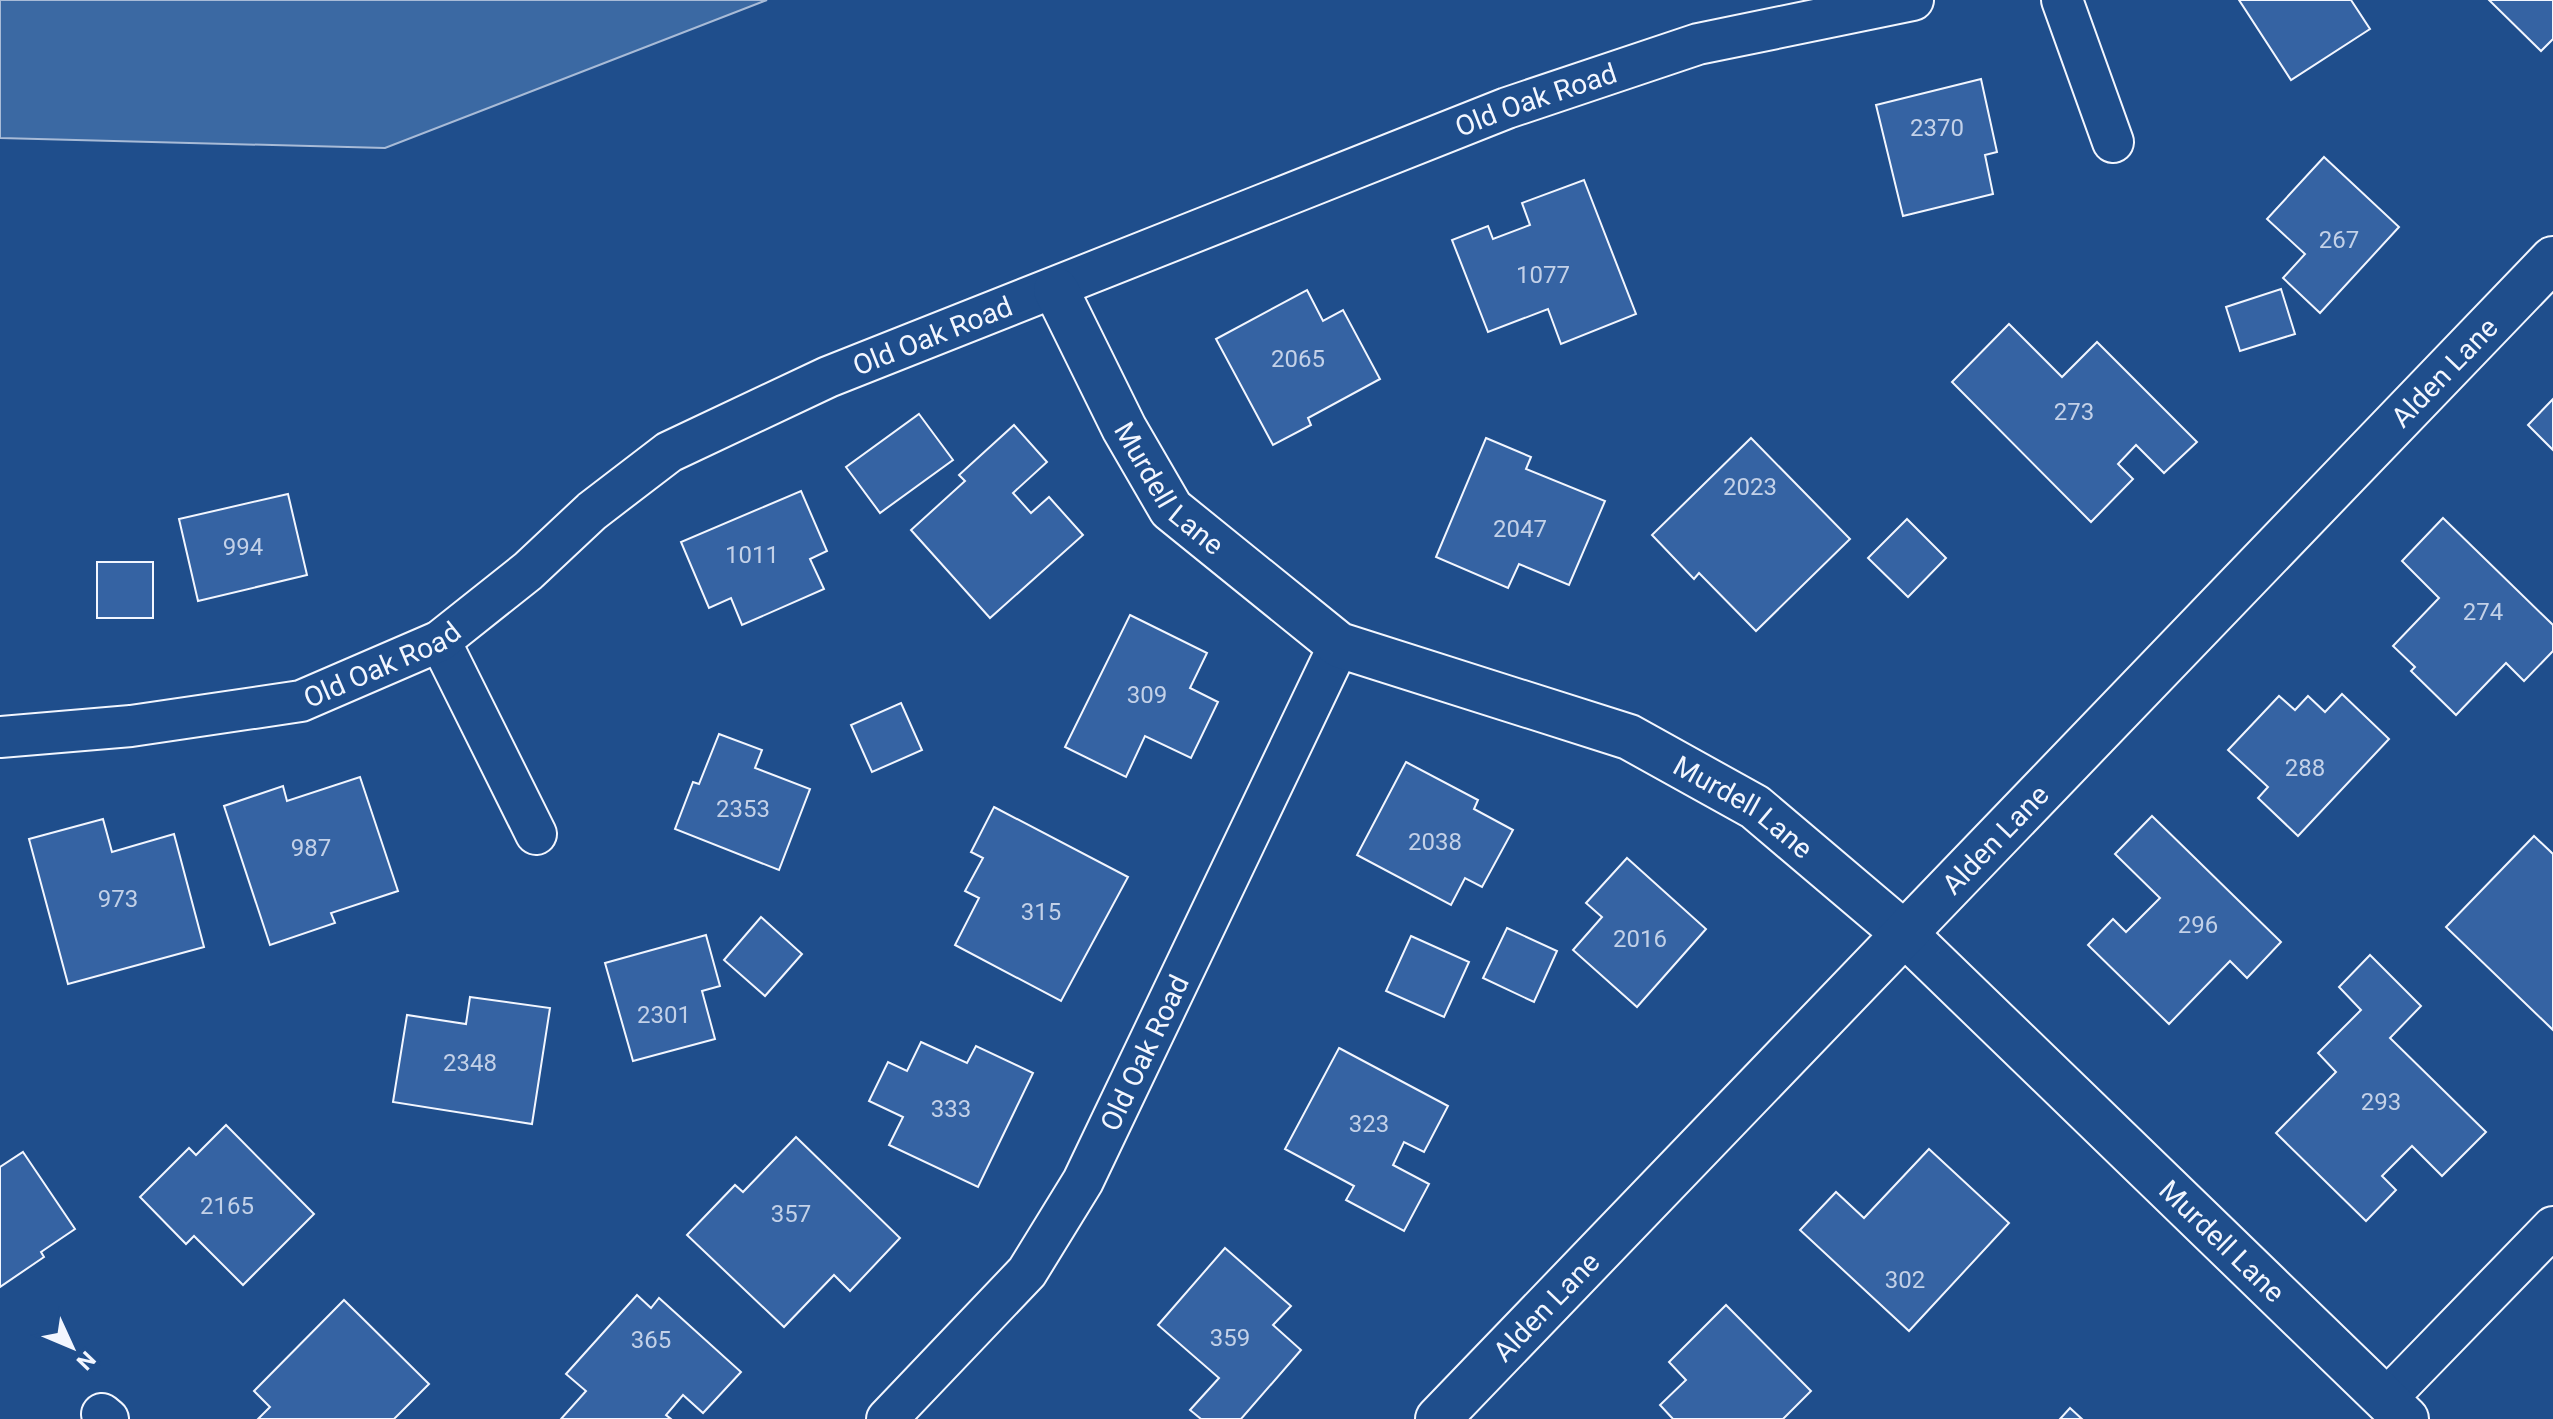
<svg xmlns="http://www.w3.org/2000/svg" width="2553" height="1419" viewBox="0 0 2553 1419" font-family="Roboto,sans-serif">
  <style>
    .water { fill: #3b69a3; stroke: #a8bbd7; stroke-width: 2 }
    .building { fill: #3563a3; stroke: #f2f6ff; stroke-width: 2 }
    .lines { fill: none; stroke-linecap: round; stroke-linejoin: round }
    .minor-casing { stroke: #f2f6ff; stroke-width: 44 }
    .tertiary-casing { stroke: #f2f6ff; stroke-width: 48 }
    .minor { stroke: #1f4e8c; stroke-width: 40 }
    .tertiary { stroke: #1f4e8c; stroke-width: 44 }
    .labels { text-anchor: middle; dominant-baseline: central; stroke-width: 6; stroke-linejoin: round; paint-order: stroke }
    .number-label { font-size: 24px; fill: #c3d1e8 }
    .street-label { font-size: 28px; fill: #f2f6ff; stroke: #1f4e8c }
  </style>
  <rect width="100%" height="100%" fill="#1f4e8c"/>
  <polygon class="water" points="0,0 767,0 385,148 0,138"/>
  <g class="building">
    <polygon points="2239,0 2351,0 2370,29 2291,80"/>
    <polygon points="2489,0 2553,0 2553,39 2541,51"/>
    <polygon points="1981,79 1997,152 1985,155 1993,194 1903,216 1876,105"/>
    <polygon points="2324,157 2399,227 2320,313 2283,278 2305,254 2267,219"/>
    <polygon points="1584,180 1636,314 1561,344 1548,309 1488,332 1452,240 1488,226 1493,239 1530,225 1522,203"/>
    <polygon points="2281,289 2295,334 2240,351 2226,307"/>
    <polygon points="1307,290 1323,321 1343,310 1380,379 1308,418 1311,425 1273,445 1216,339"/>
    <polygon points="2009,324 2062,377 2097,342 2197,442 2164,473 2136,445 2118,464 2133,479 2091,522 1952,382"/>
    <polygon points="2553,399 2553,450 2528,425"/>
    <polygon points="919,414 953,460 880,513 846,467"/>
    <polygon points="1014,425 1047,462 1013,493 1031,513 1049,497 1083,535 990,618 911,530 965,481 959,475"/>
    <polygon points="1486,438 1531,457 1526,469 1605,501 1569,585 1519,564 1508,588 1436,557"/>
    <polygon points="1751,438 1850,539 1756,631 1699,573 1694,579 1652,535"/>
    <polygon points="801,491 827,551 810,559 824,589 742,625 731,598 709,608 681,542"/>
    <polygon points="288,494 307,575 198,601 179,519"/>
    <polygon points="2443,518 2553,625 2553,651 2524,681 2506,663 2456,715 2411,671 2415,667 2393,646 2439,598 2402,561"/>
    <polygon points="1907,519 1946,558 1908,597 1868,558"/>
    <rect x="97" y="562" width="56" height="56"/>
    <polygon points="1130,615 1207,653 1190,688 1218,702 1191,758 1145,736 1126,777 1065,747"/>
    <polygon points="2342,694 2389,739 2298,836 2258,798 2268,787 2228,750 2279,696 2295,710 2308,696 2325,712"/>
    <polygon points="901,703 922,750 872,772 851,725"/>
    <polygon points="719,734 762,750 755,768 810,789 779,870 675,829 693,782 699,784"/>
    <polygon points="1406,762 1478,800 1474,809 1513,830 1482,887 1465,878 1451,905 1357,855"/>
    <polygon points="360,777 398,891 331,913 335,923 270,945 224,806 283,786 287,801"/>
    <polygon points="994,807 1128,877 1061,1001 955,945 979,898 965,891 983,858 971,852"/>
    <polygon points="2152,816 2281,942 2247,978 2230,961 2169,1024 2088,945 2113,919 2126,932 2160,898 2115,854"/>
    <polygon points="103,819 112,852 174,834 204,947 68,984 29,839"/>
    <polygon points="2534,836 2553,854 2553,1030 2446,927"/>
    <polygon points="1627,858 1706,929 1637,1007 1573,950 1602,917 1586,903"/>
    <polygon points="761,917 802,954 765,996 724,960"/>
    <polygon points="1507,928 1557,951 1534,1002 1483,978"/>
    <polygon points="706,935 720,986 702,991 715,1039 633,1061 605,963"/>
    <polygon points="1411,936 1469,962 1444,1017 1386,991"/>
    <polygon points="2370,955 2421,1006 2390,1038 2486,1132 2442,1176 2412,1146 2382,1176 2396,1190 2366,1221 2276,1133 2336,1072 2318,1053 2361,1010 2339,987"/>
    <polygon points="470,997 550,1008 532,1124 393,1102 407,1015 466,1024"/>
    <polygon points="921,1042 967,1063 976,1046 1033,1073 978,1187 889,1145 903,1117 869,1101 888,1062 907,1071"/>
    <polygon points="1339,1048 1448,1106 1424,1152 1404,1142 1393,1165 1429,1184 1404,1231 1346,1200 1354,1186 1285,1149"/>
    <polygon points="226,1125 314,1214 243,1285 194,1236 186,1244 140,1197 189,1148 196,1155"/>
    <polygon points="796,1137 900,1238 850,1291 834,1275 784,1327 687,1235 735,1185 743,1192"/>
    <polygon points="1929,1149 2009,1223 1909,1331 1800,1230 1836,1192 1864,1218"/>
    <polygon points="23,1152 75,1229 41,1252 44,1257 0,1287 0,1167"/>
    <polygon points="1225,1248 1291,1306 1273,1325 1301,1350 1241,1419 1201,1419 1190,1410 1219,1378 1158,1325"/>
    <polygon points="637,1295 651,1308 659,1298 741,1372 703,1413 683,1395 666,1415 671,1419 561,1419 586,1391 566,1374"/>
    <polygon points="344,1300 429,1384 394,1419 258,1419 270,1407 254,1391"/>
    <polygon points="1726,1305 1811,1391 1783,1419 1673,1419 1660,1405 1686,1380 1669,1362"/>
    <polygon points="2070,1408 2082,1419 2060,1419"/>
  </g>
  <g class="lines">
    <g class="minor-casing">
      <g id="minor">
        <polyline points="2062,0 2113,142"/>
        <polyline points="440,641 536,834"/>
        <path id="s1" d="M0,737L131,726L301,701L440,641L528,571L592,511L669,452L828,377L1507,108L1698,44L1913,0"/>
        <polyline points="2386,1399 2553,1227"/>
        <polyline points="102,1414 108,1419"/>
        <path id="s2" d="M887,1419L1027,1272L1083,1181L1339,645"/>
      </g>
    </g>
    <g class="tertiary-casing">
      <g id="tertiary">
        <path id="s3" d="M1056,290L1124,428L1171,509L1339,645L1629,737L1755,807L1906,935L2406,1419"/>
        <path id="s4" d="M1438,1419L2553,259"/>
      </g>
    </g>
    <use href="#minor" class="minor"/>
    <use href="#tertiary" class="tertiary"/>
  </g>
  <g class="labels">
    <g class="number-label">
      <text x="1937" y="128">2370</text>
      <text x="2339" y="240">267</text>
      <text x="1543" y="275">1077</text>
      <text x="1298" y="359">2065</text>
      <text x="2074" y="412">273</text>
      <text x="1750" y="487">2023</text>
      <text x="1520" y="529">2047</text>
      <text x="243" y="547">994</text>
      <text x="752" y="555">1011</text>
      <text x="2483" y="612">274</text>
      <text x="1147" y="695">309</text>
      <text x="2305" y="768">288</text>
      <text x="743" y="809">2353</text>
      <text x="1435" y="842">2038</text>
      <text x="311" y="848">987</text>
      <text x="118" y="899">973</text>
      <text x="1041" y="912">315</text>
      <text x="2198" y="925">296</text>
      <text x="1640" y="939">2016</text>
      <text x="664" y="1015">2301</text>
      <text x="470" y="1063">2348</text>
      <text x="2381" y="1102">293</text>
      <text x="951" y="1109">333</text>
      <text x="1369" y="1124">323</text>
      <text x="227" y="1206">2165</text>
      <text x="791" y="1214">357</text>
      <text x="1905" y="1280">302</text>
      <text x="1230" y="1338">359</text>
      <text x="651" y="1340">365</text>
    </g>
    <g class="street-label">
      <text stroke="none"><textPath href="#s1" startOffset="1688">Old Oak Road</textPath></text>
      <text stroke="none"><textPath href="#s1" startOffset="1040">Old Oak Road</textPath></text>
      <text stroke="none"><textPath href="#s4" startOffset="1452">Alden Lane</textPath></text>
      <text stroke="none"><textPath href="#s3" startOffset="230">Murdell Lane</textPath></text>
      <text stroke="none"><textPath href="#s1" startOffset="392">Old Oak Road</textPath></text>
      <text stroke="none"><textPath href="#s3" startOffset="902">Murdell Lane</textPath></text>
      <text stroke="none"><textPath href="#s4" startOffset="804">Alden Lane</textPath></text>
      <text stroke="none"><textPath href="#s2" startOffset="452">Old Oak Road</textPath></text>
      <text stroke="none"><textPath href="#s3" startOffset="1550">Murdell Lane</textPath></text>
      <text stroke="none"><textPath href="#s4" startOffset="156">Alden Lane</textPath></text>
    </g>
  </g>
  <g transform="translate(72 1347) rotate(134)" stroke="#1f4e8c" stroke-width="6" paint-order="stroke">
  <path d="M0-6L14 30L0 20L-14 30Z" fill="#f2f6ff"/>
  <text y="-12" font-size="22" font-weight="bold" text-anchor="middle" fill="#f2f6ff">N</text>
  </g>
</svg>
